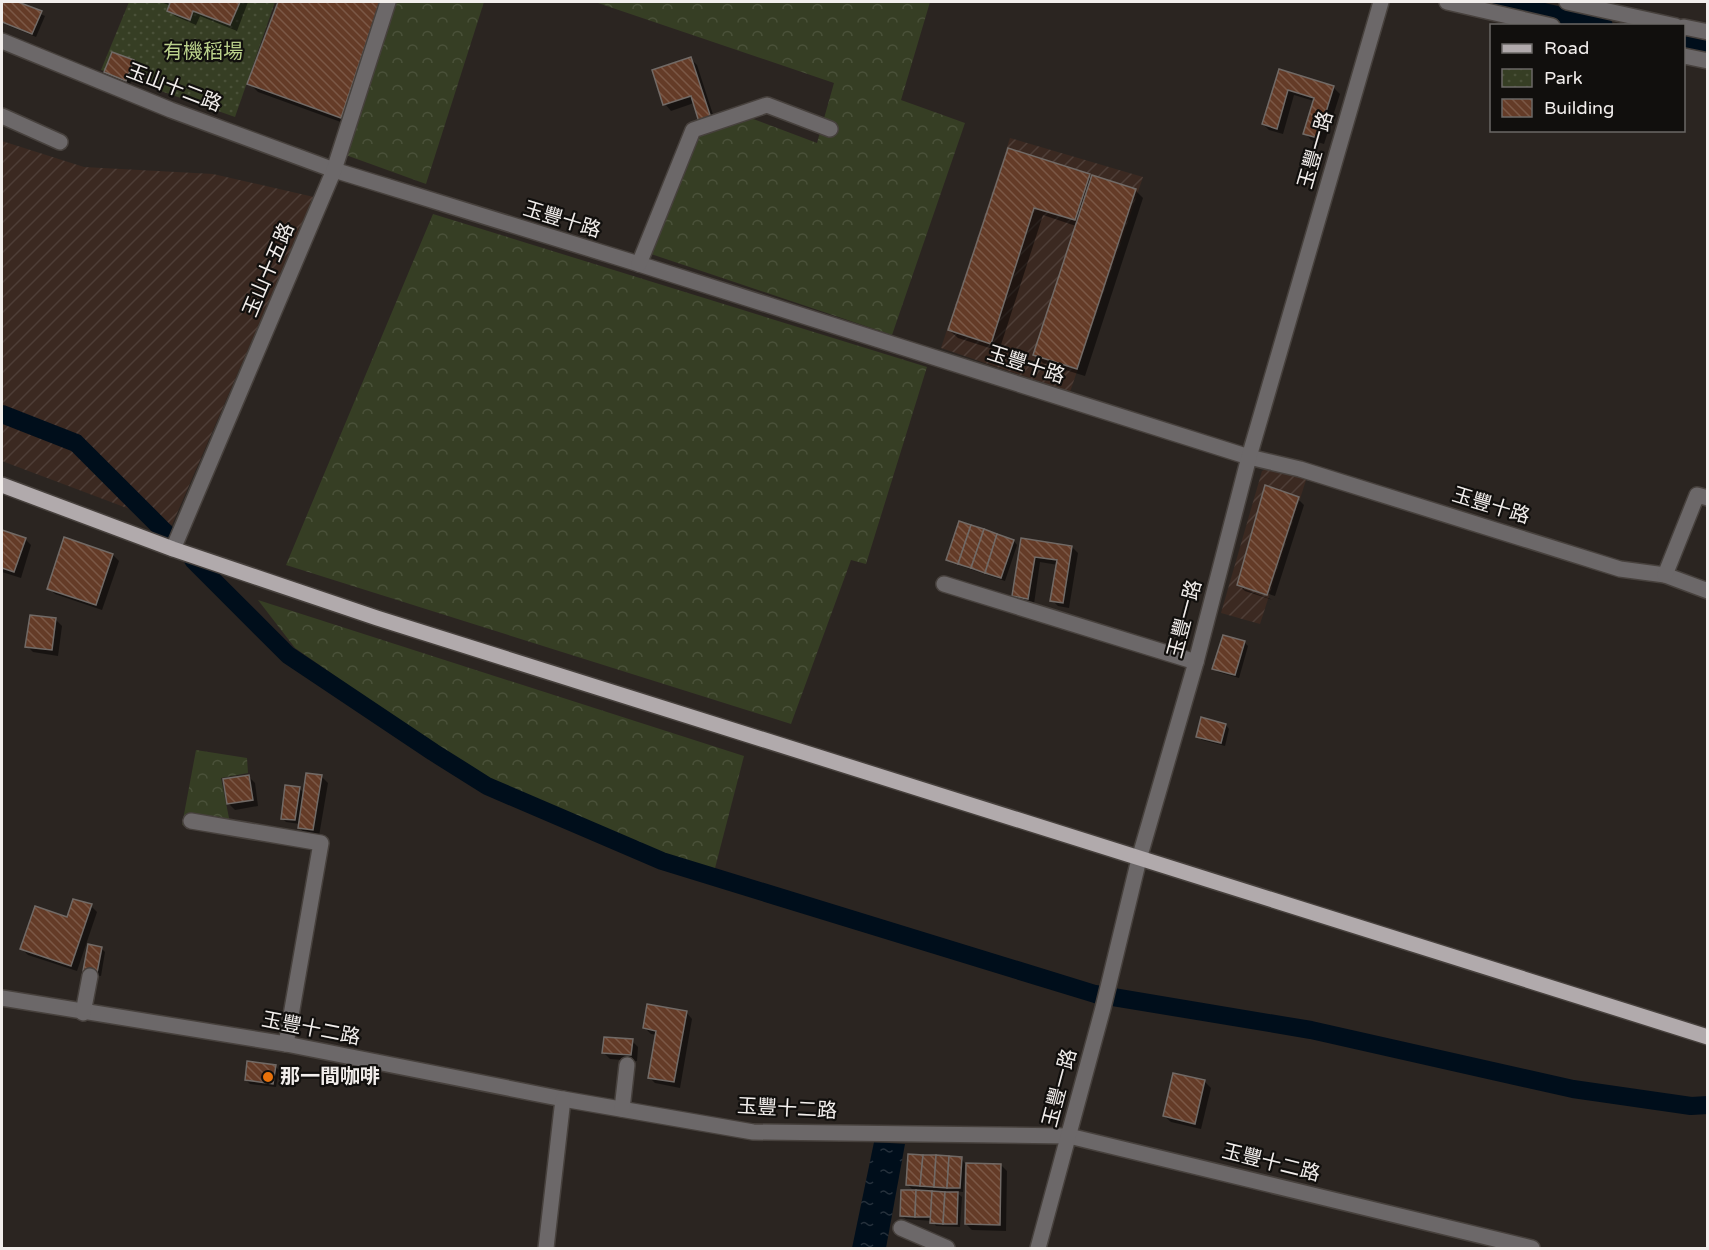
<svg xmlns="http://www.w3.org/2000/svg" width="1709" height="1250" viewBox="0 0 1709 1250" font-family="'Varela Round','Noto Sans TC',sans-serif">
  <style>
    .industrial { fill: url(#industrial-furrows) }
    .forest { fill: url(#forest-crowns) }
    .park { fill: url(#park-dots) }
    .water { fill: url(#water-ripples) }
    .shadow { fill: #0007 }
    .lines { fill: none; stroke-linecap: round; stroke-linejoin: round }
    .canal { stroke: #000e1b; stroke-width: 18 }
    .building { fill: url(#building-back-hatch); stroke: #716a66; stroke-width: 1.5 }
    .minor-casing { stroke: #47413d; stroke-width: 18 }
    .major-casing { stroke: #47413d; stroke-width: 18 }
    .minor { stroke: #6c6869; stroke-width: 15 }
    .major { stroke: #b1aaac; stroke-width: 15 }
    .food-dot { fill: #e8710a; stroke: #110f0d; stroke-width: 2 }
    .labels { text-anchor: middle; dominant-baseline: central; stroke-width: 4.5; stroke-linejoin: round; paint-order: stroke }
    .park-label { font-size: 20px; fill: #bbd18b; stroke: #110f0d }
    .street-label { font-size: 20px; fill: #f2eeec; stroke: #110f0d }
    .poi-label { font-size: 20px; font-weight: bold; fill: #f2eeec; stroke: #110f0d; text-anchor: start }
  </style>
  <defs>
    <pattern id="industrial-furrows" width="10" height="10" patternUnits="userSpaceOnUse" patternTransform="scale(1.5)"><rect width="10" height="10" fill="#3b2921"/><path d="M-1 1l2-2M0 10L10 0M9 11l2-2" fill="none" stroke="#4e3e37"/></pattern>
    <pattern id="forest-crowns" width="20" height="18" patternUnits="userSpaceOnUse" patternTransform="scale(1.5)"><rect width="20" height="18" fill="#363e24"/><path d="M2 6a3 3 0 1 1 6 0M12 15a3 3 0 1 1 6 0" fill="none" stroke="#4a5139"/></pattern>
    <pattern id="park-dots" width="8" height="8" patternUnits="userSpaceOnUse" patternTransform="scale(1.5)"><rect width="8" height="8" fill="#363e24"/><path d="M2 2h.1M6 6h.1" fill="none" stroke="#4a5139" stroke-width="1.8" stroke-linecap="round"/></pattern>
    <pattern id="water-ripples" width="26" height="14" patternUnits="userSpaceOnUse" patternTransform="scale(1.5)"><rect width="26" height="14" fill="#000e1b"/><path d="M2 4q2-2 4 0t4 0M15 11q2-2 4 0t4 0" fill="none" stroke="#26313c"/></pattern>
    <pattern id="building-back-hatch" width="6" height="6" patternUnits="userSpaceOnUse" patternTransform="scale(1.5)"><rect width="6" height="6" fill="#643b27"/><path d="M-1 5l2 2M0 0l6 6M5-1l2 2" fill="none" stroke="#7b5846"/></pattern>
  </defs>
  <rect width="100%" height="100%" fill="#2b2521"/>
  <g class="industrial">
    <polygon points="1010,138 1143,177 1070,392 941,348"/>
    <polygon points="2,141 84,167 213,174 314,197 172,525 2,461"/>
    <polygon points="1270,467 1306,480 1260,624 1221,613 1262,471"/>
  </g>
  <g class="forest">
    <polygon points="392,2 484,2 426,184 343,154"/>
    <polygon points="595,2 930,2 901,100 965,123 892,335 648,253 681,140 748,117 817,143 834,83"/>
    <polygon points="433,214 927,367 866,564 851,560 791,724 286,565"/>
    <polygon points="258,600 744,756 714,872 658,852 475,773 295,648"/>
    <polygon points="196,750 247,758 248,773 221,778 232,833 182,825"/>
  </g>
  <polygon class="park" points="129,2 275,2 235,117 101,70"/>
  <polygon class="water" points="874,1142 905,1144 886,1248 852,1248"/>
  <g class="shadow">
    <polygon points="2,2 14,2 45,16 36,37 2,23"/>
    <polygon points="161,2 248,2 237,31 200,16 196,25 175,16 169,10 171,6"/>
    <polygon points="280,2 382,2 349,125 258,92 249,83"/>
    <polygon points="691,59 697,65 716,124 694,103 671,111 665,104"/>
    <polygon points="133,62 137,65 130,84 106,72"/>
    <polygon points="1280,71 1334,88 1340,94 1324,144 1311,140 1305,133 1314,101 1294,95 1283,134 1269,130 1263,124"/>
    <polygon points="1009,150 1092,179 1135,190 1143,198 1085,376 1043,363 1035,355 1076,226 1043,215 999,351 958,338 949,330"/>
    <polygon points="1298,499 1304,505 1275,596 1244,586 1244,589 1273,600 1245,591 1239,585"/>
    <polygon points="960,523 1014,541 1017,545 1005,581 952,563 948,560"/>
    <polygon points="3,532 25,539 31,545 21,578 2,572"/>
    <polygon points="1022,540 1072,547 1078,553 1069,608 1058,606 1052,600 1058,565 1040,562 1034,604 1020,602 1013,596"/>
    <polygon points="113,555 119,561 102,610 55,594 49,588"/>
    <polygon points="56,620 62,626 58,656 33,652 27,646"/>
    <polygon points="1244,642 1248,646 1239,678 1218,672 1214,668"/>
    <polygon points="1226,725 1229,729 1225,746 1202,740 1198,736"/>
    <polygon points="248,776 255,783 258,806 235,810 229,804"/>
    <polygon points="322,777 328,783 319,836 305,834 299,827 300,824 286,822 282,818 299,788 305,794"/>
    <polygon points="91,906 97,912 77,971 28,955 22,949"/>
    <polygon points="101,948 105,952 101,976 88,974"/>
    <polygon points="686,1012 692,1019 680,1088 655,1083 649,1077 657,1035 651,1034 645,1028"/>
    <polygon points="632,1041 638,1047 637,1061 610,1059 604,1053"/>
    <polygon points="275,1066 279,1070 276,1087 250,1084 246,1080"/>
    <polygon points="1205,1082 1211,1088 1201,1129 1171,1122 1164,1116"/>
    <polygon points="961,1158 965,1164 1001,1165 1007,1171 1006,1231 972,1230 966,1224 967,1165 965,1165 963,1192 955,1191 962,1197 960,1227 936,1226 932,1221 906,1219 902,1216 915,1192 908,1185"/>
  </g>
  <g class="lines">
    <g class="canal">
      <polyline points="1501,2 1604,26"/>
      <polyline points="1684,44 1708,50"/>
      <polyline points="2,414 76,443 172,539"/>
      <polyline points="193,560 288,655 433,752 487,786 662,861 1095,994 1311,1030 1573,1089 1691,1106 1708,1105"/>
    </g>
  </g>
  <g class="building">
    <polygon points="2,2 18,2 42,11 32,34 2,22"/>
    <polygon points="167,2 240,2 230,25 193,11 190,20 167,11 170,3"/>
    <polygon points="278,2 380,2 341,118 247,84"/>
    <polygon points="112,52 134,60 126,81 104,72"/>
    <polygon points="691,57 711,118 699,122 691,96 663,105 652,70"/>
    <polygon points="1279,69 1334,86 1318,138 1303,134 1314,98 1288,90 1277,129 1262,124"/>
    <polygon points="1008,148 1090,174 1075,220 1034,208 991,344 948,330"/>
    <polygon points="1092,175 1136,189 1077,369 1033,355"/>
    <polygon points="1265,485 1299,497 1267,595 1237,585"/>
    <polygon points="959,521 971,525 958,564 946,560"/>
    <polygon points="971,525 984,529 971,568 958,564"/>
    <polygon points="984,529 997,534 985,573 971,568"/>
    <polygon points="2,530 26,538 14,572 2,568"/>
    <polygon points="997,534 1014,540 1001,578 985,573"/>
    <polygon points="64,537 113,554 96,605 47,589"/>
    <polygon points="1021,538 1072,546 1063,603 1050,601 1057,560 1035,557 1028,599 1012,596"/>
    <polygon points="30,615 56,618 52,650 25,647"/>
    <polygon points="1223,635 1245,641 1235,675 1212,669"/>
    <polygon points="1201,717 1226,724 1221,743 1196,737"/>
    <polygon points="306,773 322,775 313,830 298,828"/>
    <polygon points="249,775 253,800 227,804 223,779"/>
    <polygon points="285,785 300,787 295,820 281,819"/>
    <polygon points="73,899 92,904 71,966 20,949 35,906 67,917"/>
    <polygon points="88,944 102,947 97,973 83,971"/>
    <polygon points="647,1004 687,1011 674,1082 648,1078 656,1031 643,1028"/>
    <polygon points="604,1037 633,1039 631,1055 602,1053"/>
    <polygon points="247,1061 276,1065 273,1084 245,1080"/>
    <polygon points="1173,1073 1205,1080 1195,1124 1163,1116"/>
    <polygon points="908,1154 923,1155 920,1186 906,1185"/>
    <polygon points="923,1155 936,1155 934,1187 920,1186"/>
    <polygon points="936,1155 949,1156 947,1188 934,1187"/>
    <polygon points="949,1156 962,1157 960,1188 947,1188"/>
    <polygon points="966,1163 1001,1164 1000,1225 965,1224"/>
    <polygon points="901,1190 916,1190 915,1217 900,1216"/>
    <polygon points="916,1190 932,1191 931,1217 915,1217"/>
    <polygon points="932,1191 945,1192 943,1224 930,1223"/>
    <polygon points="945,1192 958,1192 957,1224 943,1224"/>
  </g>
  <g class="lines">
    <g class="minor-casing">
      <g id="minor">
        <polyline points="1447,2 1552,26"/>
        <polyline points="1567,2 1676,26"/>
        <polyline points="1684,27 1708,32"/>
        <polyline points="2,41 171,110 334,170 639,264 1249,457 1300,469 1620,569 1665,575 1708,591"/>
        <polyline points="1684,56 1708,61"/>
        <polyline points="2,116 60,142"/>
        <polyline points="639,264 693,130 767,105 830,129"/>
        <polyline points="173,549 334,170 388,2"/>
        <polyline points="1665,575 1697,495 1708,498"/>
        <polyline points="944,584 1196,662"/>
        <polyline points="191,821 321,843 286,1044"/>
        <polyline points="2,998 286,1044 563,1099 753,1132 1069,1136 1532,1248"/>
        <polyline points="83,1013 90,976"/>
        <polyline points="622,1109 627,1065"/>
        <polyline points="901,1228 947,1248"/>
        <polyline points="546,1248 563,1099"/>
        <polyline points="1038,1248 1103,1008 1139,859 1196,662 1249,457 1381,2"/>
      </g>
    </g>
    <g class="major-casing">
      <polyline id="major" points="2,485 173,549 377,618 1708,1037"/>
    </g>
    <use href="#minor" class="minor"/>
    <use href="#major" class="major"/>
  </g>
  <circle class="food-dot" cx="268" cy="1077" r="6"/>
  <g class="labels">
    <g class="park-label">
      <text x="203" y="52">有機稻場</text>
    </g>
    <g class="street-label">
      <text transform="translate(174 88) rotate(21)">玉山十二路</text>
      <text transform="translate(1316 150) rotate(-74)">玉豐一路</text>
      <text transform="translate(562 220) rotate(17)">玉豐十路</text>
      <text transform="translate(269 270) rotate(-67)">玉山十五路</text>
      <text transform="translate(1026 365) rotate(18)">玉豐十路</text>
      <text transform="translate(1491 506) rotate(17)">玉豐十路</text>
      <text transform="translate(1185 619) rotate(-75)">玉豐一路</text>
      <text transform="translate(311 1029) rotate(11)">玉豐十二路</text>
      <text transform="translate(1060 1088) rotate(-75)">玉豐一路</text>
      <text transform="translate(787 1109) rotate(3)">玉豐十二路</text>
      <text transform="translate(1271 1163) rotate(14)">玉豐十二路</text>
    </g>
    <g class="poi-label">
      <text x="280" y="1077">那一間咖啡</text>
    </g>
  </g>
  <rect width="1709" height="1250" fill="none" stroke="#f2eeec" stroke-width="6"/>
  <rect x="1490" y="24" width="195" height="108" fill="#110f0d" stroke="#6b6866" stroke-width="1.5"/>
  <rect x="1502" y="44" width="30" height="9" fill="#b1aaac" stroke="#6b6866" stroke-width="1.5"/>
  <text x="1544" y="54" font-size="18" fill="#f2eeec">Road</text>
  <rect x="1502" y="69" width="30" height="18" fill="url(#park-dots)" stroke="#6b6866" stroke-width="1.5"/>
  <text x="1544" y="84" font-size="18" fill="#f2eeec">Park</text>
  <rect x="1502" y="99" width="30" height="18" fill="url(#building-back-hatch)" stroke="#6b6866" stroke-width="1.5"/>
  <text x="1544" y="114" font-size="18" fill="#f2eeec">Building</text>
</svg>
